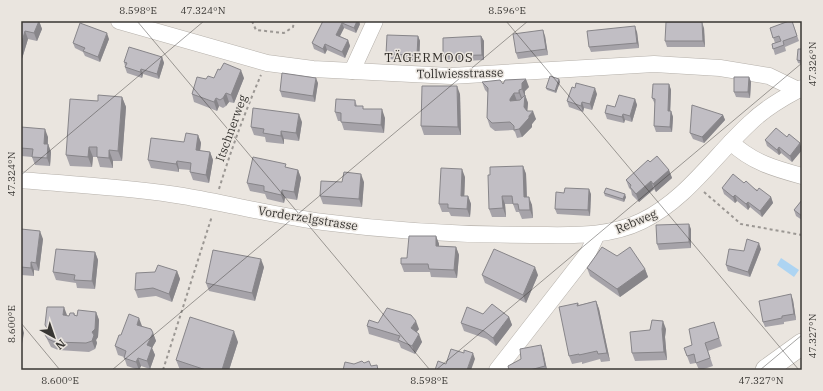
<svg xmlns="http://www.w3.org/2000/svg" width="823" height="391" viewBox="0 0 823 391" font-family="'IBM Plex Serif',serif">
  <style>
    .water { fill: #add4f2 }
    .lines { fill: none; stroke-linecap: round; stroke-linejoin: round }
    .minor-casing { stroke: #b5b0aa; stroke-width: 17 }
    .major-casing { stroke: #b5b0aa; stroke-width: 22 }
    .path { stroke: #9b9793; stroke-width: 2; stroke-dasharray: 3 3; stroke-linecap: butt }
    .minor { stroke: #fff; stroke-width: 16 }
    .major { stroke: #fff; stroke-width: 21 }
    .wall { fill: #a6a3a9 }
    .shaded-wall { fill: #878589 }
    .building { fill: #c1bec4; stroke: #878589 }
    .ticks { fill: none; stroke: #383633; stroke-width: 1; stroke-opacity: 0.45 }
    .labels { text-anchor: middle; dominant-baseline: central; stroke-width: 3; stroke-linejoin: round; paint-order: stroke }
    .street-label { font-size: 12px; fill: #383633; stroke: #eae5df }
    .neighbourhood-label { font-size: 13px; letter-spacing: 1px; fill: #302c27; stroke: #eae5df }
    .neatline { fill: none; stroke: #383633; stroke-width: 1.5 }
    .ticks-label { font-size: 10px; text-anchor: middle; fill: #383633 }
  </style>
  <rect width="100%" height="100%" fill="#eae5df"/>
  <polygon class="water" points="781,258 799,270 794,277 777,265"/>
  <g class="lines">
    <g class="minor-casing">
      <g id="minor">
        <polyline points="119,21 267,63 313,69 451,76 654,64 720,68 769,76 798,90 802,88"/>
        <polyline points="352,71 375,21"/>
        <path d="M731,142C751,162 776,169 802,176"/>
        <path d="M21,180C75,185 130,187 183,196C230,204 276,216 323,222C392,231 462,235 532,235C570,235 607,238 642,221C687,199 714,156 750,123C764,109 781,99 798,90"/>
        <polyline points="497,370 588,253 597,234"/>
      </g>
    </g>
    <g class="major-casing">
      <polyline id="major" points="766,370 802,344"/>
    </g>
    <g class="path">
      <polyline points="252,21 256,30 284,33 293,27 294,21"/>
      <path d="M219,189C231,150 245,112 261,75"/>
      <polyline points="704,192 741,224 802,235"/>
      <polyline points="163,370 212,216"/>
    </g>
    <use href="#minor" class="minor"/>
    <use href="#major" class="major"/>
  </g>
  <g class="wall">
    <polygon points="21,21 39,21 42,29 37,41 28,39 21,62"/>
    <polygon points="323,21 360,24 356,33 344,28 340,36 348,40 350,46 345,58 327,50 325,54 314,49 312,43"/>
    <polygon points="792,21 799,41 785,47 786,51 775,55 772,44 775,43 770,28"/>
    <polygon points="704,28 705,47 667,47 665,41"/>
    <polygon points="637,32 639,48 591,52 589,47"/>
    <polygon points="418,36 420,41 419,61 388,59 386,54"/>
    <polygon points="481,36 484,41 484,60 445,62 443,56"/>
    <polygon points="545,36 548,55 518,59 516,53"/>
    <polygon points="109,39 100,62 85,56 83,52 75,48 73,43"/>
    <polygon points="802,49 802,64 798,63 797,60"/>
    <polygon points="162,57 164,63 159,79 143,74 142,78 127,73 125,67 125,66 124,62"/>
    <polygon points="749,77 751,82 750,98 736,97 734,92"/>
    <polygon points="214,78 244,78 234,103 229,102 226,106 223,108 219,106 217,111 194,102 192,94 206,79"/>
    <polygon points="559,79 560,82 556,93 547,90 546,88"/>
    <polygon points="482,82 529,87 525,91 525,95 528,103 527,111 536,119 532,124 532,127 522,137 517,138 515,132 513,130 495,131 490,127 487,118 488,93 485,90"/>
    <polygon points="318,83 315,102 282,97 280,91"/>
    <polygon points="669,84 671,90 670,111 671,111 673,117 672,132 656,132 654,126 655,104 652,98"/>
    <polygon points="460,94 461,135 424,135 421,126"/>
    <polygon points="597,94 592,110 584,108 583,112 569,107 567,101"/>
    <polygon points="122,97 126,107 122,161 113,161 113,168 100,167 97,157 93,157 92,167 70,166 66,155 98,101"/>
    <polygon points="635,99 637,105 632,122 625,120 624,123 607,119 605,113 615,107"/>
    <polygon points="355,100 357,106 385,118 384,133 344,130 341,121 338,121 335,112"/>
    <polygon points="723,115 725,120 704,143 693,139 690,133"/>
    <polygon points="302,122 299,141 284,139 284,144 266,142 265,137 254,135 251,127"/>
    <polygon points="21,127 48,137 48,144 51,152 50,166 35,165 32,157 21,156"/>
    <polygon points="198,135 201,143 200,151 210,152 213,160 209,183 193,180 190,172 190,170 179,169 179,172 151,168 148,160"/>
    <polygon points="765,140 802,148 802,150 792,162 781,153 779,155 767,146"/>
    <polygon points="650,162 669,170 672,178 656,192 654,189 639,202 632,195 631,190 629,188 626,180"/>
    <polygon points="523,166 526,174 527,197 532,205 533,218 522,219 519,212 516,212 513,204 505,204 506,217 492,217 489,209 490,175"/>
    <polygon points="288,168 298,170 301,178 297,200 285,198 284,203 267,199 265,194 250,191 247,183"/>
    <polygon points="465,177 464,196 468,196 471,204 470,217 451,216 449,212 442,212 439,204"/>
    <polygon points="342,182 364,182 362,207 323,204 320,196"/>
    <polygon points="744,183 771,197 773,203 762,217 750,207 748,210 737,201 735,203 724,194 722,188"/>
    <polygon points="604,193 626,197 624,202 605,196"/>
    <polygon points="591,194 590,216 557,214 555,209"/>
    <polygon points="802,200 802,220 796,216 794,210"/>
    <polygon points="21,229 43,239 39,271 34,270 34,276 21,275"/>
    <polygon points="691,229 691,248 659,250 657,244"/>
    <polygon points="436,236 439,244 439,246 456,247 459,255 457,278 431,277 430,272 404,272 401,264 407,258"/>
    <polygon points="761,249 750,277 728,271 726,265 744,251"/>
    <polygon points="95,252 98,260 95,289 77,288 76,283 56,280 53,272"/>
    <polygon points="617,256 645,269 648,277 620,297 590,276 587,268"/>
    <polygon points="264,267 255,301 209,291 206,283"/>
    <polygon points="177,271 180,279 172,302 156,296 138,298 135,290"/>
    <polygon points="482,275 538,275 526,303 485,283"/>
    <polygon points="793,300 796,320 784,322 784,324 765,327 763,322"/>
    <polygon points="596,301 599,309 610,361 601,362 600,359 582,364 582,362 572,364 569,356 578,303 579,305"/>
    <polygon points="96,312 99,320 98,337 96,340 97,343 95,349 89,352 58,350 51,347 45,335 47,330 45,325 67,316 69,316 74,313 75,315 77,316"/>
    <polygon points="509,317 512,325 496,346 487,339 464,331 461,323"/>
    <polygon points="714,322 722,346 708,351 713,366 701,370 699,370 696,363 690,364 684,348 692,345"/>
    <polygon points="378,323 419,329 416,332 422,342 415,354 401,348 399,343 369,334 367,326"/>
    <polygon points="142,326 142,327 153,333 156,341 152,348 155,355 150,369 141,366 139,370 127,366 124,357 118,355 115,346 121,335"/>
    <polygon points="666,329 665,337 667,360 635,361 632,353"/>
    <polygon points="238,342 229,370 180,370 176,360"/>
    <polygon points="543,351 547,370 509,370 508,366"/>
  </g>
  <g class="shaded-wall">
    <polygon points="39,21 42,29 37,41 34,33"/>
    <polygon points="357,21 359,21 360,24 356,33 354,28"/>
    <polygon points="702,22 704,28 705,47 703,41"/>
    <polygon points="342,23 344,28 338,40 336,35"/>
    <polygon points="635,26 637,32 639,48 637,43"/>
    <polygon points="543,30 545,36 548,55 546,49"/>
    <polygon points="25,31 28,39 21,62 21,45"/>
    <polygon points="107,33 109,39 100,62 98,57"/>
    <polygon points="418,36 420,41 419,61 417,55"/>
    <polygon points="481,36 484,41 484,60 482,55"/>
    <polygon points="348,40 350,46 345,58 342,52"/>
    <polygon points="325,44 327,50 325,54 323,49"/>
    <polygon points="162,57 164,63 159,79 157,74"/>
    <polygon points="141,69 143,74 142,78 140,72"/>
    <polygon points="241,70 244,78 234,103 231,95"/>
    <polygon points="749,77 751,82 750,98 748,92"/>
    <polygon points="316,78 318,83 315,102 313,96"/>
    <polygon points="526,79 529,87 525,91 525,97 522,89 522,83"/>
    <polygon points="559,79 560,82 556,93 555,91"/>
    <polygon points="669,84 671,90 670,117 668,111"/>
    <polygon points="457,86 460,94 461,135 458,127"/>
    <polygon points="595,88 597,94 592,110 590,104"/>
    <polygon points="519,90 522,98 522,101 519,93"/>
    <polygon points="226,93 229,102 226,106 223,98"/>
    <polygon points="514,93 517,101 510,101 510,99"/>
    <polygon points="525,95 528,103 527,115 524,107"/>
    <polygon points="122,97 126,107 122,161 118,151"/>
    <polygon points="216,98 219,106 217,111 214,102"/>
    <polygon points="635,99 637,105 632,122 630,116"/>
    <polygon points="582,102 584,108 583,112 581,106"/>
    <polygon points="382,109 385,118 384,133 381,125"/>
    <polygon points="533,111 536,119 532,124 532,127 522,137 519,129 529,116"/>
    <polygon points="671,111 673,117 672,132 670,127"/>
    <polygon points="299,114 302,122 299,141 296,133"/>
    <polygon points="623,114 625,120 624,123 622,117"/>
    <polygon points="723,115 725,120 704,143 702,137"/>
    <polygon points="45,129 48,137 47,152 44,144"/>
    <polygon points="281,131 284,139 284,144 281,136"/>
    <polygon points="198,135 201,143 199,158 196,150"/>
    <polygon points="800,143 802,150 792,162 790,156"/>
    <polygon points="48,144 51,152 50,166 47,158"/>
    <polygon points="89,147 93,157 92,167 88,157"/>
    <polygon points="779,147 781,153 779,155 777,150"/>
    <polygon points="109,150 113,161 113,168 109,158"/>
    <polygon points="210,152 213,160 209,183 206,175"/>
    <polygon points="177,161 179,169 179,172 176,164"/>
    <polygon points="523,166 526,174 527,205 524,197"/>
    <polygon points="462,169 465,177 464,204 461,196"/>
    <polygon points="298,170 301,178 297,200 294,192"/>
    <polygon points="669,170 672,178 656,192 653,184"/>
    <polygon points="361,174 364,182 362,207 359,199"/>
    <polygon points="651,181 654,189 639,202 636,194"/>
    <polygon points="589,189 591,194 590,216 588,210"/>
    <polygon points="282,190 285,198 284,203 281,195"/>
    <polygon points="625,194 626,197 624,202 623,199"/>
    <polygon points="735,195 737,201 735,203 733,197"/>
    <polygon points="468,196 471,204 470,217 467,209"/>
    <polygon points="502,196 505,204 506,217 503,208"/>
    <polygon points="529,197 532,205 533,218 530,210"/>
    <polygon points="771,197 773,203 762,217 760,211"/>
    <polygon points="748,202 750,207 748,210 746,204"/>
    <polygon points="689,224 691,229 691,248 689,242"/>
    <polygon points="40,231 43,239 39,271 36,263"/>
    <polygon points="436,236 439,244 439,254 436,246"/>
    <polygon points="759,243 761,249 750,277 748,272"/>
    <polygon points="456,247 459,255 457,278 454,270"/>
    <polygon points="95,252 98,260 95,289 92,281"/>
    <polygon points="261,259 264,267 255,301 252,293"/>
    <polygon points="31,262 34,270 34,276 31,268"/>
    <polygon points="535,267 538,275 526,303 523,295"/>
    <polygon points="645,269 648,277 620,297 617,289"/>
    <polygon points="177,271 180,279 172,302 169,294"/>
    <polygon points="791,294 793,300 796,320 794,314"/>
    <polygon points="596,301 599,309 610,361 607,353"/>
    <polygon points="64,307 67,315 63,315"/>
    <polygon points="96,312 99,320 98,337 96,340 97,343 95,349 92,341 92,332"/>
    <polygon points="509,317 512,325 496,346 493,338"/>
    <polygon points="139,318 142,326 140,333 137,325"/>
    <polygon points="416,321 419,329 414,336 411,328"/>
    <polygon points="663,321 666,329 665,337 667,360 664,352 662,329"/>
    <polygon points="21,322 24,333 21,349"/>
    <polygon points="234,331 238,342 229,370 222,370"/>
    <polygon points="153,333 156,341 152,348 155,355 150,369 147,361 147,345"/>
    <polygon points="419,334 422,342 415,354 412,346"/>
    <polygon points="541,345 543,351 547,370 545,366"/>
    <polygon points="473,353 475,359 471,370 467,370"/>
    <polygon points="138,358 141,366 139,370 136,362"/>
  </g>
  <g class="building">
    <polygon points="21,21 39,21 34,33 25,31 21,45"/>
    <polygon points="323,21 357,21 354,28 342,23 336,35 348,40 342,52 325,44 323,49 312,43"/>
    <polygon points="789,21 792,21 797,36 783,41 784,45 773,49 772,44 781,41 779,36 773,38 770,28"/>
    <polygon points="666,22 702,22 703,41 665,41"/>
    <polygon points="80,23 107,33 98,57 83,51 85,48 73,43"/>
    <polygon points="635,26 637,43 589,47 587,31"/>
    <polygon points="543,30 546,49 516,53 513,34"/>
    <polygon points="387,35 418,36 417,55 386,54"/>
    <polygon points="481,36 482,55 443,56 443,38"/>
    <polygon points="129,47 162,57 157,74 141,69 140,72 125,67 127,63 124,62"/>
    <polygon points="798,49 802,49 802,61 797,60"/>
    <polygon points="224,63 241,70 231,95 226,93 223,98 220,100 216,98 214,102 192,94 197,77 206,79 208,76 214,78 218,69 220,70"/>
    <polygon points="282,73 316,78 313,96 280,91"/>
    <polygon points="550,76 559,79 555,91 546,88"/>
    <polygon points="734,77 749,77 748,92 734,92"/>
    <polygon points="526,79 522,83 522,89 519,90 519,93 514,93 510,99 510,101 520,100 525,95 524,107 527,111 533,111 529,116 529,118 519,129 514,130 514,126 510,122 492,123 487,118 488,88 482,82 500,80 503,84 505,80"/>
    <polygon points="576,83 595,88 590,104 582,102 581,106 567,101 572,87 575,88"/>
    <polygon points="653,84 669,84 668,111 671,111 670,127 654,126 655,99 652,98"/>
    <polygon points="422,86 457,86 458,127 421,126"/>
    <polygon points="98,95 122,97 118,151 109,150 109,158 97,157 97,147 89,147 88,157 66,155 70,99 98,101"/>
    <polygon points="619,95 635,99 630,116 623,114 622,117 605,113 607,105 615,107"/>
    <polygon points="336,99 355,100 355,106 363,106 363,109 382,109 381,125 341,122 341,113 335,112"/>
    <polygon points="692,105 723,115 702,137 690,133"/>
    <polygon points="253,108 299,114 296,133 281,131 281,136 263,133 264,129 251,127"/>
    <polygon points="21,127 45,129 44,144 48,144 47,158 32,157 33,149 21,148"/>
    <polygon points="776,128 787,137 789,134 800,143 790,156 779,147 777,150 765,140"/>
    <polygon points="186,133 198,135 196,150 210,152 206,175 190,172 191,163 177,161 176,164 148,160 151,138 184,142"/>
    <polygon points="657,156 669,170 653,184 651,181 636,194 630,187 631,185 626,180 648,160 650,162"/>
    <polygon points="253,157 286,164 285,167 298,170 294,192 282,190 281,195 264,191 264,186 247,183"/>
    <polygon points="523,166 524,197 529,197 530,210 519,210 518,204 513,204 512,196 502,196 503,208 489,209 488,175 490,175 490,167"/>
    <polygon points="441,168 462,169 461,196 468,196 467,209 448,208 448,204 439,204"/>
    <polygon points="344,172 361,174 359,199 320,196 321,181 342,182"/>
    <polygon points="733,174 744,183 746,181 757,191 759,188 771,197 760,211 748,202 746,204 735,195 733,197 722,188"/>
    <polygon points="565,188 589,189 588,210 555,209 556,192 564,193"/>
    <polygon points="606,188 625,194 623,199 604,193"/>
    <polygon points="802,200 802,216 794,210"/>
    <polygon points="689,224 689,242 657,244 656,225"/>
    <polygon points="21,229 40,231 36,263 31,262 31,268 21,267"/>
    <polygon points="409,236 436,236 436,246 456,247 454,270 429,269 428,264 401,264 401,258 407,258"/>
    <polygon points="747,239 759,243 748,272 726,265 729,249 744,251"/>
    <polygon points="602,247 617,256 630,247 645,269 617,289 587,268"/>
    <polygon points="56,249 95,252 92,281 74,280 75,275 53,272"/>
    <polygon points="494,249 535,267 523,295 482,275"/>
    <polygon points="213,250 261,259 252,293 206,283"/>
    <polygon points="158,265 177,271 169,294 153,288 135,290 136,273 155,272"/>
    <polygon points="791,294 794,314 782,316 782,318 763,322 759,301"/>
    <polygon points="596,301 607,353 598,354 597,351 579,355 579,354 569,356 559,307 578,303 577,306"/>
    <polygon points="492,304 509,317 493,338 484,331 461,323 467,307 483,314"/>
    <polygon points="47,307 64,307 63,315 69,316 70,313 74,313 74,315 77,316 78,310 96,312 95,329 92,332 94,335 92,341 86,343 55,342 48,339 45,335 47,328 45,325"/>
    <polygon points="387,308 411,315 416,321 411,328 419,334 412,346 398,340 400,336 367,326 369,320 378,323"/>
    <polygon points="129,314 139,318 137,325 151,329 153,333 147,345 152,347 147,361 138,358 136,362 124,358 126,351 115,346 119,335 121,335"/>
    <polygon points="190,317 234,331 222,370 206,370 176,360"/>
    <polygon points="652,320 663,321 662,329 664,352 632,353 630,332 650,330"/>
    <polygon points="714,322 719,338 705,343 710,358 696,363 694,354 687,356 684,348 692,345 689,329"/>
    <polygon points="541,345 545,366 530,370 509,370 508,366 521,359 520,349"/>
    <polygon points="451,349 464,353 464,350 473,353 467,370 435,370 438,361 446,364"/>
    <polygon points="362,361 364,363 369,361 371,366 377,365 378,370 343,370 345,362 354,364"/>
  </g>
  <path class="ticks" d="M137,21L430,370M506,21L799,370M21,175L204,21M21,323L60,370M112,370L528,21M436,370L802,63M760,370L802,335"/>
  <g class="labels">
    <g class="street-label">
      <text transform="translate(460 73) rotate(-1)">Tollwiesstrasse</text>
      <text transform="translate(231 128) rotate(-70)">Itschnerweg</text>
      <text transform="translate(308 218) rotate(9)">Vorderzelgstrasse</text>
      <text transform="translate(636 221) rotate(-23)">Rebweg</text>
    </g>
    <g class="neighbourhood-label">
      <text x="429" y="57">TÄGERMOOS</text>
    </g>
  </g>
  <rect width="823" height="391" fill="none" stroke="#eae5df" stroke-width="44"/>
  <g transform="translate(54 337) rotate(140)" stroke="#eae5df" stroke-width="3" paint-order="stroke">
  <path d="M0-3L7 15L0 10L-7 15Z" fill="#383633"/>
  <text y="-6" font-size="11" font-weight="bold" text-anchor="middle" fill="#383633">N</text>
  </g>
  <rect x="22" y="22" width="779" height="347" class="neatline"/>
  <g class="ticks-label">
    <text x="138" y="14">8.598°E</text>
    <text x="203" y="14">47.324°N</text>
    <text x="507" y="14">8.596°E</text>
    <text transform="translate(812 64) rotate(-90)" y="4">47.326°N</text>
    <text transform="translate(11 174) rotate(-90)" y="4">47.324°N</text>
    <text transform="translate(11 324) rotate(-90)" y="4">8.600°E</text>
    <text transform="translate(812 336) rotate(-90)" y="4">47.327°N</text>
    <text x="60" y="384">8.600°E</text>
    <text x="429" y="384">8.598°E</text>
    <text x="761" y="384">47.327°N</text>
  </g>
</svg>
